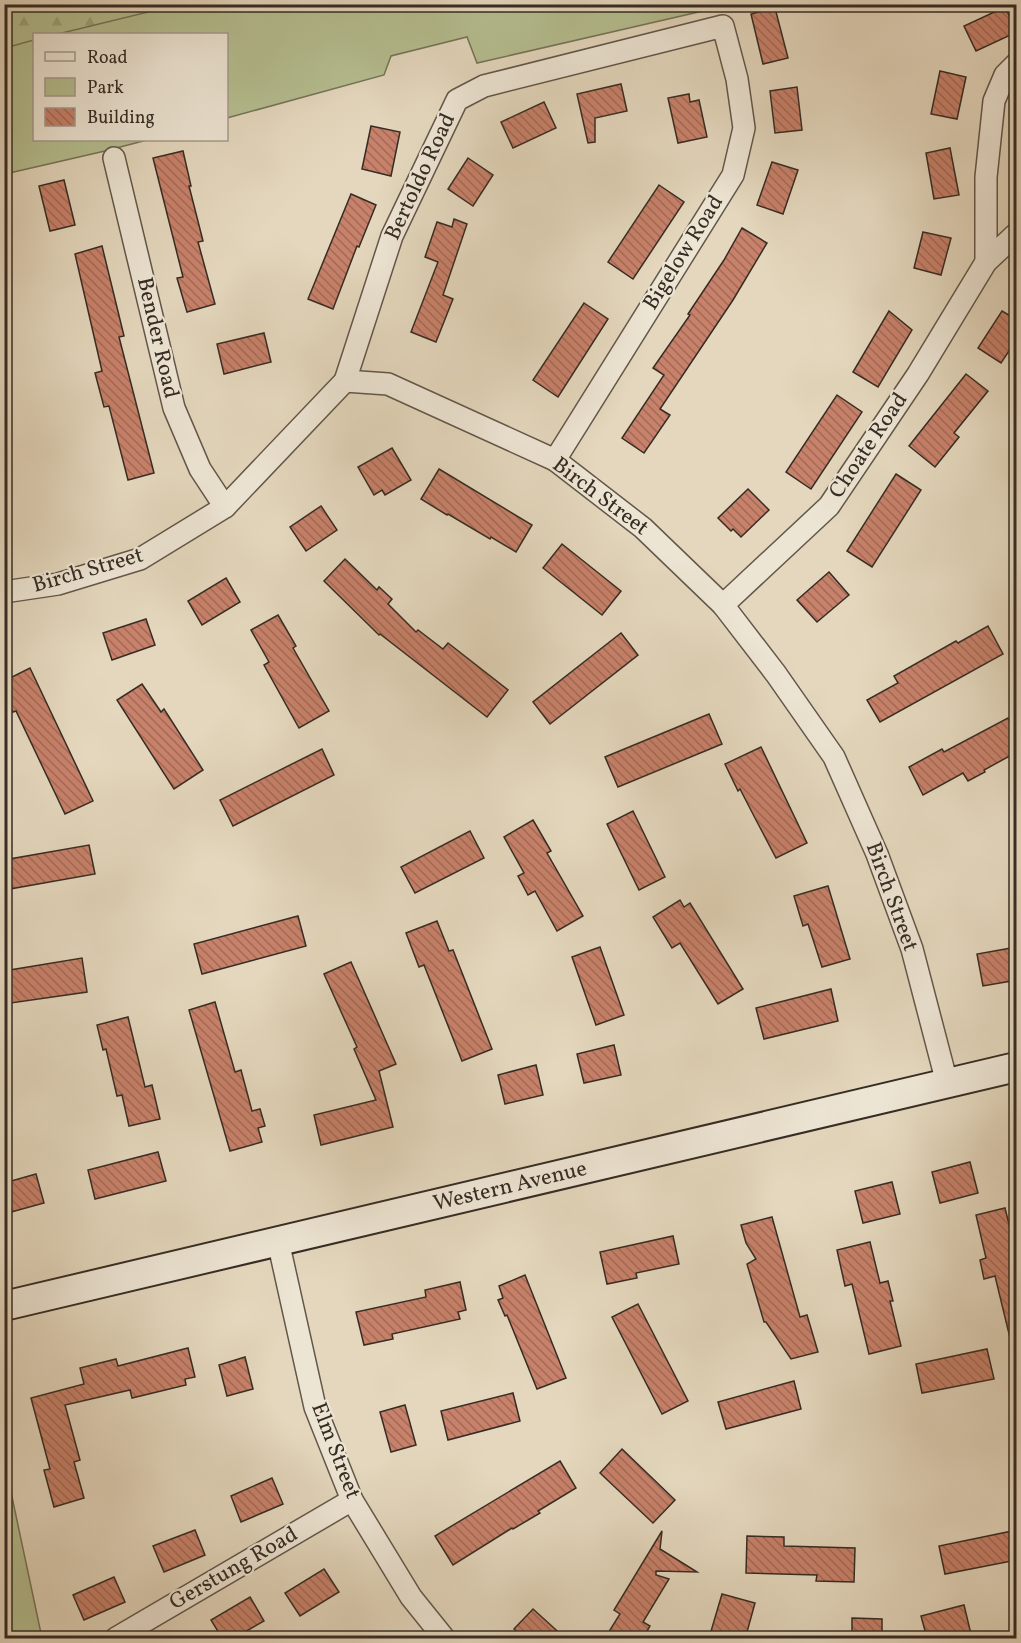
<svg xmlns="http://www.w3.org/2000/svg" width="1021" height="1643" viewBox="0 0 1021 1643" font-family="Vollkorn,serif">
  <style>
    .green { fill: #b5be90; stroke: #76755a; stroke-width: 1.5 }
    .forest { fill: url(#forest-firs); stroke: #76755a; stroke-width: 1.5 }
    .building { fill: url(#building-back-hatch); stroke: #362c24; stroke-width: 1.5 }
    .lines { fill: none; stroke-linecap: round; stroke-linejoin: round }
    .minor-casing { stroke: #62574a; stroke-width: 24 }
    .secondary-casing { stroke: #362c24; stroke-width: 32 }
    .minor { stroke: #ede5d4; stroke-width: 21 }
    .secondary { stroke: #ede5d4; stroke-width: 28 }
    .labels { text-anchor: middle; dominant-baseline: central; stroke-width: 4.5; stroke-linejoin: round; paint-order: stroke }
    .street-label { font-size: 22px; fill: #362c24; stroke: #ede5d4 }
  </style>
  <defs>
    <pattern id="forest-firs" width="22" height="20" patternUnits="userSpaceOnUse" patternTransform="scale(1.5)"><rect width="22" height="20" fill="#b5be90"/><path d="M5 1l3.5 6h-7zM16 11l3.5 6h-7z" fill="#9ca37c"/></pattern>
    <pattern id="building-back-hatch" width="6" height="6" patternUnits="userSpaceOnUse" patternTransform="scale(1.5)"><rect width="6" height="6" fill="#c8816a"/><path d="M-1 5l2 2M0 0l6 6M5-1l2 2" fill="none" stroke="#a36a57"/></pattern>
  </defs>
  <rect width="100%" height="100%" fill="#e4d7bd"/>
  <filter id="stains"><feTurbulence type="fractalNoise" baseFrequency=".00333" numOctaves="4"/><feColorMatrix values="0 0 0 0 .2 0 0 0 0 .09 0 0 0 0 .02 0 0 0 .5 -.17"/></filter>
  <radialGradient id="worn" r=".72"><stop offset=".6" stop-color="#630" stop-opacity="0"/><stop offset="1" stop-color="#630" stop-opacity=".3"/></radialGradient>
  <g class="green">
    <polygon points="4,5 729,5 477,63 467,37 391,56 384,75 227,118 226,34 34,34 34,140 147,140 105,151 5,174"/>
    <polygon points="5,1464 42,1638 5,1638"/>
  </g>
  <polygon class="forest" points="5,4 177,4 177,5 58,34 34,34 34,40 5,48"/>
  <g class="building">
    <polygon points="1005,7 1017,32 976,51 964,26"/>
    <polygon points="775,8 788,58 763,64 751,14"/>
    <polygon points="940,71 966,77 957,119 931,114"/>
    <polygon points="621,84 627,111 595,118 595,142 588,143 577,94"/>
    <polygon points="797,87 802,130 775,133 770,91"/>
    <polygon points="689,94 690,102 699,100 707,137 678,143 668,98"/>
    <polygon points="544,102 556,128 513,148 501,122"/>
    <polygon points="371,126 400,132 391,176 362,169"/>
    <polygon points="950,148 959,195 934,199 926,153"/>
    <polygon points="183,151 191,186 189,186 203,241 198,242 215,304 187,312 177,278 183,277 153,158"/>
    <polygon points="468,158 493,175 473,206 448,189"/>
    <polygon points="772,162 798,170 783,214 757,205"/>
    <polygon points="64,180 75,225 50,231 39,186"/>
    <polygon points="659,185 684,202 633,279 608,262"/>
    <polygon points="351,194 376,205 359,247 357,246 333,309 308,299"/>
    <polygon points="454,219 467,224 443,295 453,299 436,342 411,332 438,262 425,257 437,222 452,227"/>
    <polygon points="742,228 767,243 733,300 660,409 670,415 644,453 622,438 664,375 653,368 690,315 688,314 724,260"/>
    <polygon points="923,232 951,238 941,275 914,268"/>
    <polygon points="102,246 124,336 119,337 154,473 128,480 109,406 104,407 95,373 102,371 75,254"/>
    <polygon points="584,303 608,319 558,397 533,380"/>
    <polygon points="889,311 912,330 878,387 853,372"/>
    <polygon points="1002,311 1017,320 1017,339 1001,363 978,348"/>
    <polygon points="264,333 271,362 224,374 217,344"/>
    <polygon points="966,374 988,391 954,433 959,437 935,467 909,446"/>
    <polygon points="837,395 862,412 811,489 786,472"/>
    <polygon points="392,448 411,480 385,495 382,490 374,495 358,467"/>
    <polygon points="439,469 532,525 516,552 491,537 490,539 448,514 447,515 421,499"/>
    <polygon points="896,474 921,490 872,567 847,551"/>
    <polygon points="748,489 769,510 741,537 733,529 731,531 718,518"/>
    <polygon points="321,506 337,530 306,551 290,527"/>
    <polygon points="562,544 621,591 602,615 543,568"/>
    <polygon points="345,559 377,590 379,587 392,599 388,604 416,632 418,630 443,649 448,643 508,690 487,717 380,634 379,635 324,581"/>
    <polygon points="829,572 849,595 817,622 797,600"/>
    <polygon points="226,578 240,602 202,625 188,601"/>
    <polygon points="278,615 296,646 293,648 329,711 299,728 264,665 269,662 251,630"/>
    <polygon points="146,619 155,645 112,660 103,633"/>
    <polygon points="988,626 1003,654 880,722 867,700 898,683 894,676 956,641 958,643"/>
    <polygon points="621,633 638,655 550,724 533,702"/>
    <polygon points="30,668 93,801 65,814 16,711 13,712 4,693 4,681"/>
    <polygon points="142,684 161,712 164,709 203,770 174,789 117,700"/>
    <polygon points="709,714 722,744 618,787 605,757"/>
    <polygon points="1008,718 1017,734 1017,752 984,770 985,772 968,781 963,773 923,795 909,767 942,749 944,752"/>
    <polygon points="761,747 807,843 776,858 756,820 740,789 738,791 725,764"/>
    <polygon points="322,749 334,775 233,826 220,800"/>
    <polygon points="633,811 665,877 639,890 607,824"/>
    <polygon points="533,820 551,851 547,853 583,916 557,931 535,891 528,895 518,876 524,873 504,837"/>
    <polygon points="470,831 484,858 415,893 401,867"/>
    <polygon points="89,845 95,874 4,890 4,860"/>
    <polygon points="828,886 850,959 822,967 808,924 803,926 794,896"/>
    <polygon points="680,900 684,907 690,903 743,989 718,1004 680,943 672,948 653,917"/>
    <polygon points="298,916 306,946 202,974 194,944"/>
    <polygon points="437,921 449,951 453,950 492,1049 462,1061 424,965 419,967 406,933"/>
    <polygon points="600,947 624,1015 596,1025 572,957"/>
    <polygon points="1017,947 1017,980 983,986 977,954"/>
    <polygon points="82,958 87,992 4,1004 4,971"/>
    <polygon points="351,962 396,1064 379,1071 393,1127 321,1145 314,1115 376,1100 354,1049 357,1047 324,974"/>
    <polygon points="831,989 838,1021 764,1039 756,1008"/>
    <polygon points="215,1002 235,1072 241,1070 252,1111 260,1109 265,1126 258,1128 262,1142 230,1151 189,1010"/>
    <polygon points="128,1017 145,1087 152,1085 160,1119 129,1126 122,1095 117,1096 106,1049 103,1050 97,1025"/>
    <polygon points="614,1045 621,1075 584,1083 577,1054"/>
    <polygon points="536,1065 543,1095 505,1104 498,1075"/>
    <polygon points="158,1152 166,1181 95,1199 88,1170"/>
    <polygon points="970,1162 978,1193 940,1203 932,1172"/>
    <polygon points="36,1174 44,1203 4,1214 4,1183"/>
    <polygon points="892,1182 900,1214 863,1223 855,1191"/>
    <polygon points="1005,1208 1017,1256 1017,1337 1010,1338 995,1276 984,1279 980,1260 986,1258 976,1215"/>
    <polygon points="772,1217 800,1317 807,1315 818,1352 791,1359 766,1322 764,1322 747,1264 756,1259 746,1243 741,1225"/>
    <polygon points="673,1236 679,1264 636,1273 637,1278 607,1284 600,1252"/>
    <polygon points="870,1242 880,1283 888,1281 893,1301 890,1301 901,1346 869,1354 852,1284 845,1286 837,1250"/>
    <polygon points="525,1275 566,1378 537,1389 507,1315 505,1316 498,1300 503,1298 499,1286"/>
    <polygon points="460,1282 466,1310 458,1312 460,1319 392,1334 393,1339 364,1345 356,1312 426,1297 425,1290"/>
    <polygon points="638,1304 688,1401 662,1414 612,1317"/>
    <polygon points="188,1348 195,1377 185,1379 186,1385 132,1398 130,1390 65,1405 80,1460 74,1462 84,1498 54,1507 44,1470 50,1469 31,1398 84,1384 80,1368 116,1359 118,1366"/>
    <polygon points="987,1349 994,1379 922,1393 916,1364"/>
    <polygon points="245,1357 253,1389 227,1396 219,1365"/>
    <polygon points="794,1381 801,1409 726,1429 718,1402"/>
    <polygon points="513,1393 520,1421 448,1440 441,1411"/>
    <polygon points="405,1405 416,1445 391,1452 380,1412"/>
    <polygon points="622,1449 675,1500 653,1523 600,1473"/>
    <polygon points="560,1461 576,1488 538,1511 540,1513 513,1529 512,1528 453,1565 435,1536"/>
    <polygon points="272,1478 283,1504 241,1522 231,1496"/>
    <polygon points="195,1530 205,1555 164,1572 153,1546"/>
    <polygon points="1017,1530 1017,1560 945,1574 939,1546"/>
    <polygon points="662,1531 660,1549 697,1572 656,1571 656,1575 669,1579 643,1622 650,1626 643,1638 605,1638 620,1614 614,1610"/>
    <polygon points="747,1536 784,1537 784,1546 855,1548 854,1582 816,1581 817,1575 746,1573"/>
    <polygon points="324,1569 339,1592 300,1616 285,1593"/>
    <polygon points="114,1577 125,1602 84,1620 73,1595"/>
    <polygon points="722,1594 755,1603 747,1632 744,1631 742,1638 709,1638"/>
    <polygon points="250,1597 264,1621 234,1638 222,1638 211,1620"/>
    <polygon points="964,1605 971,1634 964,1636 965,1638 927,1638 921,1616"/>
    <polygon points="533,1609 565,1638 524,1638 514,1629"/>
    <polygon points="852,1618 882,1619 882,1638 852,1638"/>
  </g>
  <g class="lines">
    <g class="minor-casing">
      <g id="minor">
        <polyline points="114,158 174,408 200,469 225,507"/>
        <polyline points="986,262 986,177 994,101 1005,75 1016,64"/>
        <polyline points="345,381 388,384 555,460 643,528 723,605 776,674 834,757 877,854 912,949 947,1083"/>
        <polyline points="4,592 58,584 140,559 225,507 345,381 392,236 457,100 484,86 723,26 737,79 744,128 733,175 555,460"/>
        <polyline points="723,605 829,506 918,374 986,262 1016,234"/>
        <polyline points="278,1241 315,1407 352,1500 411,1597 444,1638"/>
        <polyline points="116,1638 352,1500"/>
      </g>
    </g>
    <g class="secondary-casing">
      <g id="secondary">
        <path id="s1" d="M4,1306L1016,1067"/>
      </g>
    </g>
    <use href="#minor" class="minor"/>
    <use href="#secondary" class="secondary"/>
  </g>
  <g class="labels">
    <g class="street-label">
      <text transform="translate(421 177) rotate(-65)">Bertoldo Road</text>
      <text transform="translate(684 253) rotate(-58)">Bigelow Road</text>
      <text transform="translate(157 338) rotate(77)">Bender Road</text>
      <text transform="translate(869 446) rotate(-56)">Choate Road</text>
      <text transform="translate(600 497) rotate(37)">Birch Street</text>
      <text transform="translate(88 571) rotate(-16)">Birch Street</text>
      <text transform="translate(891 897) rotate(70)">Birch Street</text>
      <text stroke="none"><textPath href="#s1" startOffset="520">Western Avenue</textPath></text>
      <text transform="translate(335 1451) rotate(69)">Elm Street</text>
      <text transform="translate(234 1569) rotate(-30)">Gerstung Road</text>
    </g>
  </g>
  <rect width="1021" height="1643" fill="none" stroke="#e4d7bd" stroke-width="24"/>
  <rect x="6" y="6" width="1009" height="1631" fill="none" stroke="#362c24" stroke-width="3"/>
  <rect x="12" y="12" width="997" height="1619" fill="none" stroke="#362c24" stroke-width="1.5"/>
  <rect x="33" y="33" width="195" height="108" fill="#ede5d4" stroke="#a49b8e" stroke-width="1.5"/>
  <rect x="45" y="52" width="30" height="9" fill="#ede5d4" stroke="#a49b8e" stroke-width="1.5"/>
  <text x="87" y="63" font-size="18" fill="#362c24">Road</text>
  <rect x="45" y="78" width="30" height="18" fill="#b5be90" stroke="#a49b8e" stroke-width="1.5"/>
  <text x="87" y="93" font-size="18" fill="#362c24">Park</text>
  <rect x="45" y="108" width="30" height="18" fill="url(#building-back-hatch)" stroke="#a49b8e" stroke-width="1.5"/>
  <text x="87" y="123" font-size="18" fill="#362c24">Building</text>
  <rect width="100%" height="100%" filter="url(#stains)"/>
  <rect width="100%" height="100%" fill="url(#worn)"/>
</svg>
